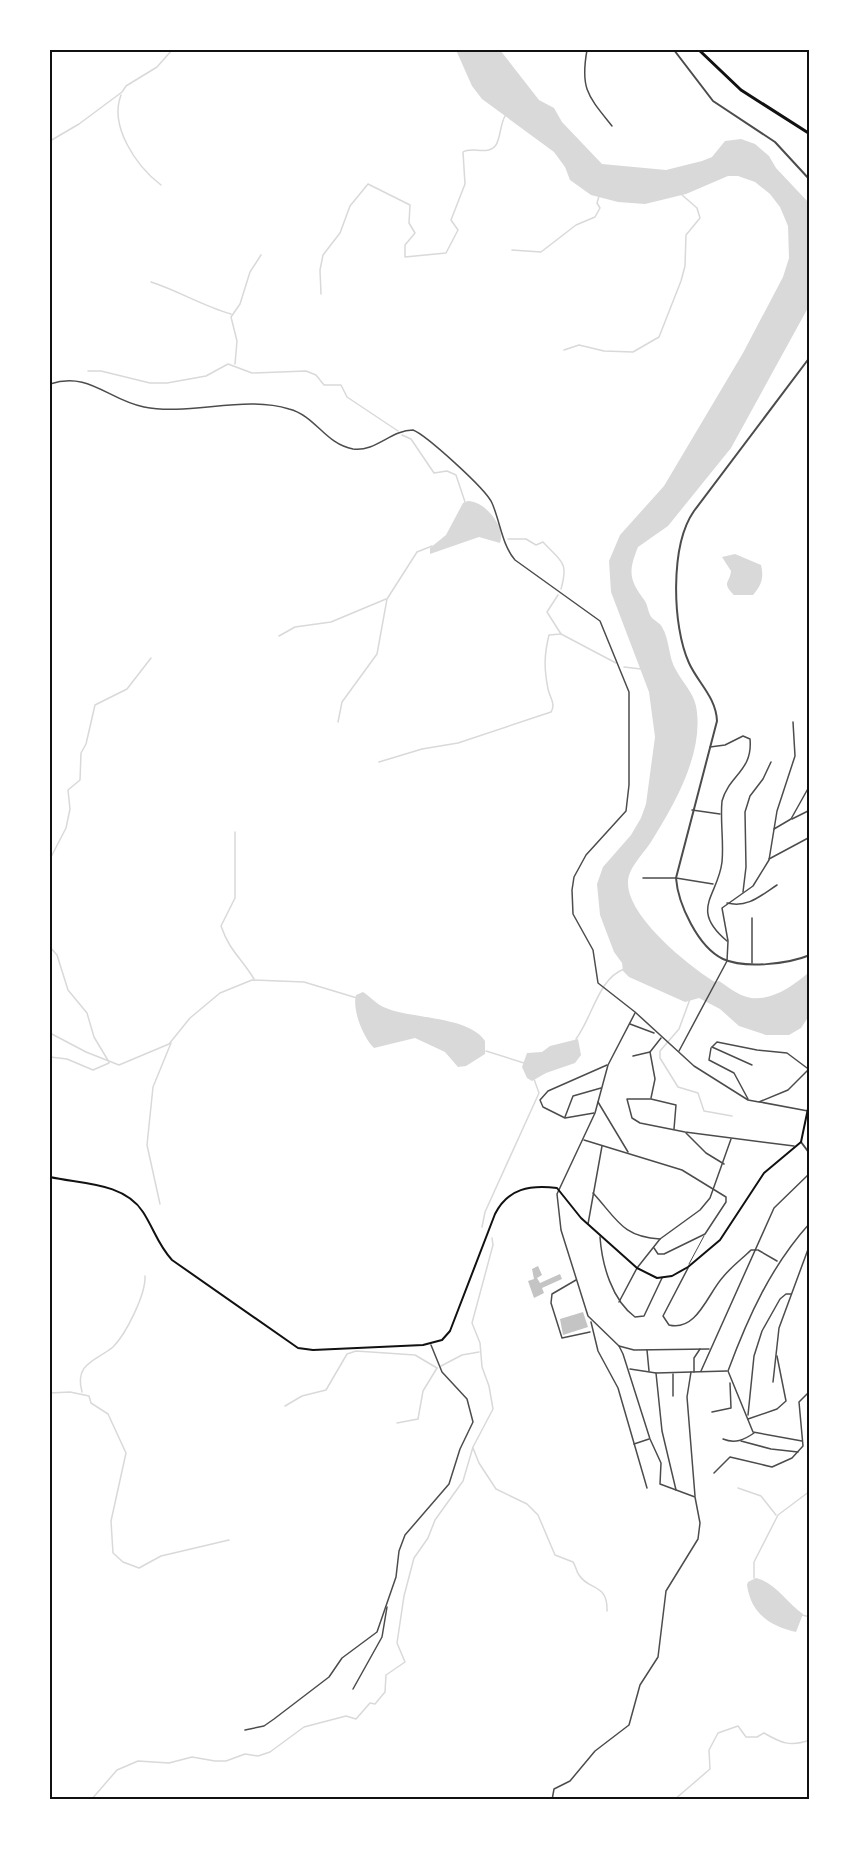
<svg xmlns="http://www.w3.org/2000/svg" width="859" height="1849" viewBox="0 0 859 1849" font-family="Inter,sans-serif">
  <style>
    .water { fill: #d9d9d9 }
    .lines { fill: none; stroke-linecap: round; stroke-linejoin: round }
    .stream { stroke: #d9d9d9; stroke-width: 1.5 }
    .building { fill: #c4c4c4 }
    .service { stroke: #4c4c4c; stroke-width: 1 }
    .minor { stroke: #4c4c4c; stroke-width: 1.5 }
    .tertiary { stroke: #4c4c4c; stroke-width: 2 }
    .secondary { stroke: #111; stroke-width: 2 }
    .trunk { stroke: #111; stroke-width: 3 }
    .neatline { fill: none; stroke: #111; stroke-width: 2 }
  </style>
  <rect width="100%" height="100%" fill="#fff"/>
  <g class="water">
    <path d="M456,50H500L539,100L554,108L562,122L602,164L666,170L702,161L712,157L725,141L741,139L755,144L769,156L776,168L809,203V306L731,448L668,526L638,547C628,572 629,580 645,601C648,606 648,613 652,618C655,621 660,623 662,627C670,640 668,657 676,670C683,683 693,692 696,706C705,752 674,805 651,842C644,853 629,867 628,881C626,916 689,966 715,982L719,981C727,986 735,993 744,996C766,1005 794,986 809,972V1016L801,1028L789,1035H766L739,1026L720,1009L699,998L685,1002L629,977L623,971L622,963L614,952L600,915L597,884L603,867L631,835L641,818L646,804L655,737L649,692L611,592L609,561L620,535L664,486L743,353L783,277L789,258L788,226L780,207L770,194L755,182L738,176H728L686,194L645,204L618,202L591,195L570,180L565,167L554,152L482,99L472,86Z"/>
    <path d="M468,501C485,501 506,527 500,543L479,537L430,554V548L446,535L463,503Z"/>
    <path d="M735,554L761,565C764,577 762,585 753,595H734C721,582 730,583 731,571L722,557Z"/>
    <path d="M363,992C371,997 377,1005 386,1008C411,1019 469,1016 485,1041V1054L466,1066L458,1067L445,1052L415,1038L374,1048C363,1037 352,1010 356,995Z"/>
    <polygon points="578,1039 581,1055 575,1063 546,1073 532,1081 527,1078 522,1067 527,1053 542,1052 550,1046"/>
    <path d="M756,1578C775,1582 787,1603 803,1614L796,1632C770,1626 751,1614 747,1585L748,1582Z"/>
  </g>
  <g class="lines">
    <g class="stream">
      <path d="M121,95C109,126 136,166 161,185"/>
      <polyline points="50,141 79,124 122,92 126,86 157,67 172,50"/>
      <polyline points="512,250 541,252 576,225 595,217 600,208 597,203 599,196"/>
      <path d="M151,282C179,291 203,306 231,314"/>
      <path d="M321,294L320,270L323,255L340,233L350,206L368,184L410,205L409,223L415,233L405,245V257L446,253L458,230L451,220L465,184L463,152C472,146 488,156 496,145C501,136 500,125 505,116"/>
      <polyline points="564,350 579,345 604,351 633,352 659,337 681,281 685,266 686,235 700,218 697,208 681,194"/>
      <polyline points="235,364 237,341 231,317 240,304 250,272 261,255"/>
      <polyline points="88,371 101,371 150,383 167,383 206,376 228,364 252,373 306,371 316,375 324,385 341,385 347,397 398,431"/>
      <polyline points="402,435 411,439 434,473 447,471 456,475 465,502"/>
      <path d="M508,539H526L536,545L543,542C561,562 569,561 561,589"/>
      <polyline points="558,595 547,612 561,634 616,663"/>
      <polyline points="279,636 295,627 331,622 386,599"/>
      <polyline points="624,667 641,669"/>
      <polyline points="338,722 342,702 377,654 387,599 417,552 432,546"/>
      <path d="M379,762L422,749L458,743L551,712C556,704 550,698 548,689C544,669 544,655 549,635L561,634"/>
      <path d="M235,832V898L221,926C230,952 241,957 254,979"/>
      <polyline points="50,859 66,828 70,809 68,790 80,780 81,753 86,744 95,705 127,689 151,658"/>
      <polyline points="50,947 57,955 68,990 87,1013 94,1037 109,1062"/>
      <polyline points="690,999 679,1029 660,1051 660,1058 678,1087 698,1093 704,1111 732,1116"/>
      <polyline points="50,1033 86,1052 119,1065 169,1044 190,1018 220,993 252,980 304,982 357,998"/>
      <path d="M576,1039C593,1016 598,979 624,969"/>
      <polyline points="486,1051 524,1063"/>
      <polyline points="50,1057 67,1059 93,1070 109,1063"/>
      <polyline points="160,1204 147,1145 153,1087 171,1043"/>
      <polyline points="482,1227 485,1212 539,1093 534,1079"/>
      <polyline points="441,1366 462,1355 479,1352"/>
      <path d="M82,1392C74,1363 96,1361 113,1347C126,1334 146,1294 145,1276"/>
      <polyline points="50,1393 70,1392 89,1396 91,1403 108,1414 126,1453 111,1521 113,1553 123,1562 139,1568 161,1556 229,1540"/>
      <polyline points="285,1406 302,1396 326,1390 347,1354 356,1351 415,1355 437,1368"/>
      <polyline points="397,1423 418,1419 423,1391 437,1368"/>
      <path d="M473,1448L479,1463L496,1489L527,1504L538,1515L555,1555L573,1562C576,1566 576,1571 579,1575C589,1591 608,1583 607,1611"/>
      <polyline points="738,1488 761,1496 776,1515"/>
      <polyline points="754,1578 754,1562 778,1515 810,1491"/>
      <polyline points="802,1615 810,1617"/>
      <polyline points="91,1800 117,1770 138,1761 169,1763 192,1757 215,1761 226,1761 245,1754 258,1756 270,1752 304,1727 346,1716 356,1719 370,1703 375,1704 385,1692 386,1675 405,1662 397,1643 404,1596 414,1558 428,1538 435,1520 463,1481 473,1447 493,1409 489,1386 482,1367 480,1343 472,1323 493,1245 492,1238"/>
      <path d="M674,1800L710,1769L709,1750L718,1733L738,1726L746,1737H757L764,1733C781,1743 790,1747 810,1740"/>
    </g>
  </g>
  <g class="building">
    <polygon points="538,1266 542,1275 537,1278 540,1283 560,1274 562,1279 542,1288 544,1293 534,1298 528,1281 534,1279 532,1269"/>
    <polygon points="583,1312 588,1327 563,1335 560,1319"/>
  </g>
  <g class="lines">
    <polyline class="service" points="689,1264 704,1236"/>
    <g class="minor">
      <polyline points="553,50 561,50"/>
      <path d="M587,50C580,89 588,96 612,126"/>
      <path d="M50,384C89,371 108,400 144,407C189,416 244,395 289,409C316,416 325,444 353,449C376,452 391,430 413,430C426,435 486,489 492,503C500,521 502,545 515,560L600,621L629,692V785L626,811L586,855L574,877L572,890L573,914L593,950L598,983L635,1012L694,1066L748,1100L759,1102L788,1090L810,1068"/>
      <path d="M710,747L725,745L743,736L750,739C753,771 729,775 722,801C720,821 724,842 722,862C718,896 689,909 727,941"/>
      <polyline points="692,810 720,814"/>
      <polyline points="792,819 810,810"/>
      <polyline points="774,829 791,819 810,785"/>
      <polyline points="769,859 810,837"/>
      <polyline points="643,878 676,878 713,884"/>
      <polyline points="743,892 746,867 745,812 750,796 763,779 771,762"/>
      <path d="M727,903C748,908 760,896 777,885"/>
      <polyline points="752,918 752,963"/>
      <polyline points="630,1024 654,1033"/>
      <polyline points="712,1047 717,1042 757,1050 787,1053 807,1068"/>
      <polyline points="712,1047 752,1065"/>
      <polyline points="711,1048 709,1060 734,1073 748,1099"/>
      <polyline points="679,1051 727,961 728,941 722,908 753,886 769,860 777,811 795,756 793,722"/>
      <polyline points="650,1052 655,1079 651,1098"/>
      <polyline points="633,1056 650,1052 661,1038"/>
      <polyline points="598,1102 628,1152"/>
      <polyline points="760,1102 808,1111"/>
      <polyline points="594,1113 565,1118 543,1107 540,1100 548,1091 607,1065"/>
      <polyline points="565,1117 573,1096 601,1088"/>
      <polyline points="674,1129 676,1105 651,1099 627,1099 632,1118 640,1123 685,1132 794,1146"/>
      <polyline points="686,1133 706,1153 724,1164"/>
      <polyline points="584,1140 682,1170 726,1197 726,1202 705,1234 664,1254 658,1254 654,1248"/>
      <path d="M593,1193C617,1219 622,1237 660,1239"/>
      <polyline points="588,1224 602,1146"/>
      <path d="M600,1237C602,1265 612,1300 635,1317L644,1316L662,1278"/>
      <polyline points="758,1250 777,1261"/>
      <path d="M688,1268L663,1316L669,1325C697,1332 708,1293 723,1277C731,1267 742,1259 751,1250H757"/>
      <polyline points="576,1280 552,1294 551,1303 562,1338 590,1332"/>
      <polyline points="619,1302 637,1268 660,1239 700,1210 710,1198 731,1139"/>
      <polyline points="591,1322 598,1351 618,1388 647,1488"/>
      <polyline points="619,1346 634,1350 709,1349"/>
      <polyline points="647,1350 649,1371"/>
      <polyline points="630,1369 656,1373 727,1371"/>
      <polyline points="701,1371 774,1208 810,1173"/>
      <polyline points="691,1372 687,1397 695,1496"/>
      <polyline points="694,1372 694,1358 700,1349"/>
      <polyline points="656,1373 662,1431 676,1490"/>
      <polyline points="773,1382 779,1328 810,1244"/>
      <polyline points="673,1396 673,1374"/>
      <polyline points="712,1412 731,1408 730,1383"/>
      <polyline points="748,1415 754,1356 762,1331 780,1299 786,1294 791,1294"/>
      <polyline points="748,1419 777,1409 786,1401 777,1356"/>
      <path d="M723,1439C735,1444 744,1440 754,1433"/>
      <polyline points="741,1441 771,1449 798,1452"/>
      <path d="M802,1441L753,1432L728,1371C748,1317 771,1266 810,1223"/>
      <polyline points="634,1444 649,1439"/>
      <polyline points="714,1473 730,1457 772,1467 792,1458 803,1446 799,1402 810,1391"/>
      <polyline points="353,1689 382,1637 387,1607"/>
      <polyline points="245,1730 264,1726 274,1719 329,1677 342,1658 377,1632 396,1577 399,1551 405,1535 449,1484 460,1449 473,1422 467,1399 442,1372 431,1345"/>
      <polyline points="552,1800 554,1789 570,1781 595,1751 629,1725 640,1685 658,1657 666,1591 698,1539 700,1523 695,1497 660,1484 661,1463 650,1439 623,1354 619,1346 588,1316 561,1230 557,1194 595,1113 608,1065 635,1013"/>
    </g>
    <g class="tertiary">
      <polyline points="674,50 713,101 775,142 810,180"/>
      <path d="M810,357L694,511C670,545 672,626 689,663C698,683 716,697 717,721L676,878C678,904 698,947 723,959C745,969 788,964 810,955"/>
      <polyline points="801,1142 810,1154"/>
    </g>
    <path class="secondary" d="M50,1177C80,1184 124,1182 143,1212C154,1229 158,1245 172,1260L298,1348L313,1350L423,1345L442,1340L450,1331L495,1214C508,1188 530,1185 557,1188L581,1218L637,1268L657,1278L672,1276L688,1267L720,1240L764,1173L801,1142L810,1099"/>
    <polyline class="trunk" points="699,50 741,90 810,134"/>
  </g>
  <rect width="859" height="1849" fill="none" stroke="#ffffff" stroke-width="102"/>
  <rect x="51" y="51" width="757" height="1747" class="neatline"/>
</svg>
